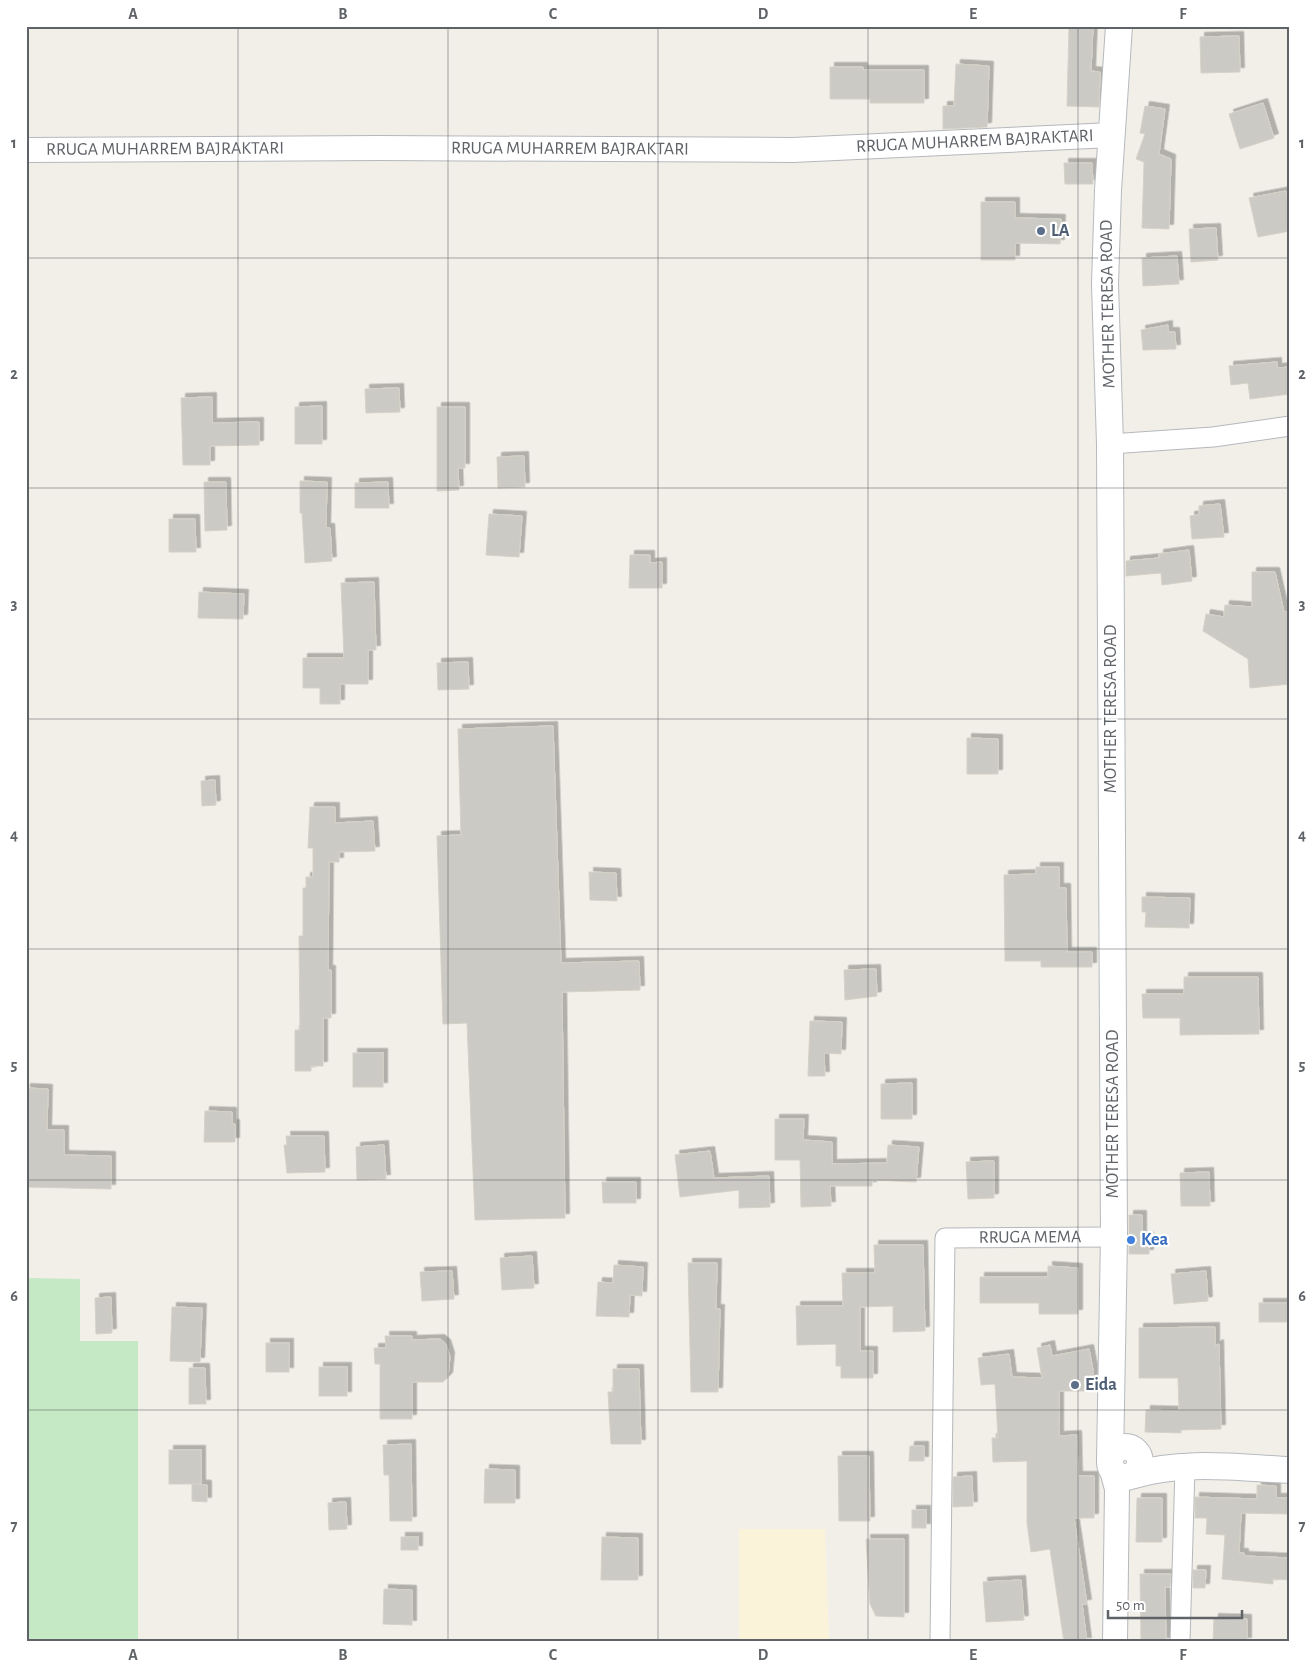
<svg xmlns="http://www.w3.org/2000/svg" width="1316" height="1668" viewBox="0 0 1316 1668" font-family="'Alegreya Sans',sans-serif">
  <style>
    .green { fill: #c5e8c5 }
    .sand { fill: #fbf3d9 }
    .building { fill: #cccac5; stroke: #d6d1c6; filter: url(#shadow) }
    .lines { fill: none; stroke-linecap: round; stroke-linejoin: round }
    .minor-casing { stroke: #b5b8bc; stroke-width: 21 }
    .tertiary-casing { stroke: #b5b8bc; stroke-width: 26 }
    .secondary-casing { stroke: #b6babf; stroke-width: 28 }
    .minor { stroke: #fff; stroke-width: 19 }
    .tertiary { stroke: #fff; stroke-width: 24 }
    .secondary { stroke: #fff; stroke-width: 26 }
    .grid { fill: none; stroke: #5f6368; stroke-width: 1; stroke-opacity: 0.55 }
    .service-dot { fill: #5c6f8a; stroke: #fff; stroke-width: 2 }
    .shop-dot { fill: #3f7fe0; stroke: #fff; stroke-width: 2 }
    .labels { text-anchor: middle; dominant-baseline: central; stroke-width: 4.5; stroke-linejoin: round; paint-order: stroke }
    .street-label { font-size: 18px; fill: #5f6368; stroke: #fff }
    .service-label { font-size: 18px; font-weight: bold; fill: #4e5e75; stroke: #fff; text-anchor: start }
    .shop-label { font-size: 18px; font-weight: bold; fill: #366cbe; stroke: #fff; text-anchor: start }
    .neatline { fill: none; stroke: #5f6368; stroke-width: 2 }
    .grid-label { font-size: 16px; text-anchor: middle; font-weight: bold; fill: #5f6368 }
  </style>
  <defs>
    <filter id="shadow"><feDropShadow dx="4.5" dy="-4.5" stdDeviation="0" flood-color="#0004"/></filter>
  </defs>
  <rect width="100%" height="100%" fill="#f1efe8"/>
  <polygon class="green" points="29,1278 80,1279 80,1341 138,1341 138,1642 26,1642 26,1324 29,1323"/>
  <polygon class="sand" points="739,1529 825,1529 829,1642 739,1642"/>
  <g class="building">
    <polygon points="1069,26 1093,26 1091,71 1100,72 1099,107 1067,106"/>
    <polygon points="1239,36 1240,72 1201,73 1200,37"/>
    <polygon points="956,64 989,66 987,127 943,129 943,106 954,106"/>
    <polygon points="830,67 863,67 863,70 924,70 924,103 870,103 870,99 830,99"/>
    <polygon points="1263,103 1274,138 1240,149 1229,114"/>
    <polygon points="1145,106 1165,109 1159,154 1171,159 1169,229 1142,228 1144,162 1136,159 1145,134 1140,133"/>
    <polygon points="1064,163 1092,163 1093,184 1065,184"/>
    <polygon points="1286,191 1290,209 1290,231 1258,237 1249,198"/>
    <polygon points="981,202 1015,202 1015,218 1061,219 1060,244 1015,243 1015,260 981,260"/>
    <polygon points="1216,228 1218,260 1191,262 1189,229"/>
    <polygon points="1177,256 1179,284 1143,286 1142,258"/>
    <polygon points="1168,325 1168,332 1175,332 1176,349 1143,350 1141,330"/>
    <polygon points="1277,362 1277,368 1290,367 1290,394 1250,399 1248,383 1231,385 1229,366"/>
    <polygon points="399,388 400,412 366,413 365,389"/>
    <polygon points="212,397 212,423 259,422 259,445 210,446 210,465 183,465 181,398"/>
    <polygon points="322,406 322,444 295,444 295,407"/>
    <polygon points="437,407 465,407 465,468 458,468 459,490 437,491"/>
    <polygon points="524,456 525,487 498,488 497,457"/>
    <polygon points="300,481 327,482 326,528 330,528 332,561 305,563 302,513 300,513"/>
    <polygon points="204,482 226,482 227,530 205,531"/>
    <polygon points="388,482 389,508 355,508 355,483"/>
    <polygon points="1220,504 1224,537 1192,539 1190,516 1199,515 1199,506"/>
    <polygon points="489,514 522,516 519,557 486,555"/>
    <polygon points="169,519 195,519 196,552 169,552"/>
    <polygon points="1189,550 1192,581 1162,585 1161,573 1126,576 1126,561 1159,558 1159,554"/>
    <polygon points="630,555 650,555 650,563 662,562 662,588 629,588"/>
    <polygon points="1252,572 1275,572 1284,612 1290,611 1290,684 1250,688 1248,659 1203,631 1206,614 1224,617 1225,605 1252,607"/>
    <polygon points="374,582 376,650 368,650 368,684 340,684 340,704 320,704 320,688 303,688 303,658 344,658 341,583"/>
    <polygon points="199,592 244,594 243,619 198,618"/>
    <polygon points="468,662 469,689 438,690 437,663"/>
    <polygon points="553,726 561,963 639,961 640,990 562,992 565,1218 475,1220 467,1023 443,1024 437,836 461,835 458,729"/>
    <polygon points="967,738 998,739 998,774 967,774"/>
    <polygon points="215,780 216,805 202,806 201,781"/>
    <polygon points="310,807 335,807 335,823 373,821 375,851 339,852 339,862 329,862 328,970 331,970 331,1018 323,1018 323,1066 311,1066 311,1071 295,1071 295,1030 300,1030 299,936 303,936 303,888 306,888 306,877 313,877 313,848 308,848"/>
    <polygon points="1036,867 1059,867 1059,888 1066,888 1067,952 1092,952 1092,967 1041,967 1041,961 1005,961 1004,875 1036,874"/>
    <polygon points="589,872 616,873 617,901 590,900"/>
    <polygon points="1142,897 1190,898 1189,928 1145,927 1146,912 1142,912"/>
    <polygon points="876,969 877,996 845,1000 844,970"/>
    <polygon points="1184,977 1258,977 1259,1034 1180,1035 1180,1018 1143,1018 1142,994 1184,994"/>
    <polygon points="810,1021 842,1022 841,1054 824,1053 825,1076 808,1076"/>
    <rect x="353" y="1053" width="30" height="34"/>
    <polygon points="912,1083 912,1119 881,1119 881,1084"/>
    <polygon points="26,1088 48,1089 47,1130 64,1130 64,1155 111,1156 111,1189 26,1187"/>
    <polygon points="205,1111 232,1112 232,1124 235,1124 235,1142 204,1142"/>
    <polygon points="775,1119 804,1119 803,1140 832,1142 832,1164 887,1163 888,1145 919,1147 916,1182 872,1180 872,1186 830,1186 831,1206 801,1207 800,1160 775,1160"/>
    <polygon points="286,1136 324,1136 325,1172 287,1173 284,1145 287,1145"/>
    <polygon points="384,1145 386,1179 357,1180 356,1147"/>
    <polygon points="710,1151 714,1178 769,1176 770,1207 739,1208 739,1190 680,1197 675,1155"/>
    <polygon points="994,1161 994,1198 968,1199 966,1162"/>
    <polygon points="1209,1172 1210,1206 1181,1206 1180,1173"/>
    <polygon points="602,1182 636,1182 636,1203 603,1203"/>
    <polygon points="1129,1215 1142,1215 1142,1237 1149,1236 1149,1254 1129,1254"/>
    <polygon points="874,1245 923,1245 925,1331 893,1332 893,1306 860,1307 860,1351 873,1351 873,1378 841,1378 841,1366 836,1366 836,1344 797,1345 796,1306 843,1306 842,1273 875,1273"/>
    <polygon points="532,1256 534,1288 502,1290 500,1258"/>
    <polygon points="688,1263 717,1263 716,1309 720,1309 718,1392 691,1392"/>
    <polygon points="614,1265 643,1267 642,1296 630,1295 629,1317 596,1316 598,1282 613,1283"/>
    <polygon points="1048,1266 1078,1268 1078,1314 1039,1314 1039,1303 980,1303 980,1277 1048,1277"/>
    <polygon points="452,1271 454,1299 422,1301 420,1272"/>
    <polygon points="1206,1271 1208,1301 1174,1304 1171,1274"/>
    <polygon points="111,1297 112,1333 96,1334 95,1298"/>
    <rect x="1259" y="1303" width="31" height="19"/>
    <polygon points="172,1307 202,1308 200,1362 170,1361"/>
    <polygon points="1215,1327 1215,1346 1219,1344 1221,1429 1181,1430 1181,1433 1145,1432 1146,1410 1179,1411 1178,1378 1139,1378 1139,1328"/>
    <polygon points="385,1336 412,1336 412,1340 440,1339 446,1344 450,1357 448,1377 443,1382 412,1382 412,1419 380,1419 380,1364 375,1364 374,1348 386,1348"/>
    <rect x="266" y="1343" width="23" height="29"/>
    <polygon points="1050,1345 1052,1356 1089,1349 1093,1370 1093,1391 1059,1391 1059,1436 1077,1435 1078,1476 1094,1476 1094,1518 1074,1518 1087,1604 1082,1604 1087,1642 1064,1642 1050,1549 1031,1552 1027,1523 1027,1461 993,1462 992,1438 998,1438 995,1384 981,1385 978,1358 1009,1354 1012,1377 1042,1378 1037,1348"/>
    <rect x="319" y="1367" width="28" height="29"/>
    <polygon points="189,1368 205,1368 206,1404 189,1404"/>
    <polygon points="613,1369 639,1369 641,1444 611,1444 608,1392 613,1392"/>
    <polygon points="411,1444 412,1521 390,1521 389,1475 384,1475 383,1445"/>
    <polygon points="910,1446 924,1446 924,1461 909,1461"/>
    <rect x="169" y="1450" width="32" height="34"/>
    <polygon points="838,1456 869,1456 870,1521 839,1521"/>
    <polygon points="485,1469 515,1470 515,1503 484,1503"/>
    <polygon points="972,1476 973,1506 953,1507 953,1477"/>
    <polygon points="192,1484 207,1485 207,1502 192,1501"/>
    <polygon points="1257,1485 1276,1486 1276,1498 1290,1498 1290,1514 1241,1513 1239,1553 1244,1553 1244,1556 1290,1558 1290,1580 1273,1579 1273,1584 1222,1579 1225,1535 1206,1534 1207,1518 1195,1518 1195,1497 1257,1499"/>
    <polygon points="1137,1498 1162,1498 1162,1542 1136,1542"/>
    <polygon points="346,1502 347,1529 329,1530 328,1503"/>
    <rect x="912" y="1510" width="14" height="18"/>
    <rect x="401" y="1537" width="17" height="13"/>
    <polygon points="602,1537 638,1538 638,1580 601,1580"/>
    <polygon points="866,1539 904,1539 904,1617 876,1616 870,1604"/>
    <polygon points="1193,1570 1206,1570 1205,1588 1193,1588"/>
    <polygon points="1140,1574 1171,1574 1170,1587 1165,1587 1166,1642 1141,1642"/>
    <polygon points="1021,1580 1024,1620 986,1622 983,1582"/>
    <polygon points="384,1589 412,1590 412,1625 383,1624"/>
    <polygon points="1214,1618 1247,1619 1247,1642 1213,1642"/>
  </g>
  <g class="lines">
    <g class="minor-casing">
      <g id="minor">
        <polyline points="1110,444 1213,437 1290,426"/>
        <path id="s1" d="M940,1642L945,1238L1114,1237"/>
        <polyline points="1180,1642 1185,1467"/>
      </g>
    </g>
    <g class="tertiary-casing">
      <g id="tertiary">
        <path id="s2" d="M26,150L379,148L793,150L1112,135"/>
        <polyline points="1112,1470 1117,1489 1115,1642"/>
      </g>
    </g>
    <g class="secondary-casing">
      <g id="secondary">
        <circle cx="1125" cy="1462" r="15"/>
        <polyline points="1110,1460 1114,1237 1110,444 1105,284 1108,190 1119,26"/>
        <path d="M1134,1475C1184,1460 1239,1468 1290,1470"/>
      </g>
    </g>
    <use href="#minor" class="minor"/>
    <use href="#tertiary" class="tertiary"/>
    <use href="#secondary" class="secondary"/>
  </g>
  <path class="grid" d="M238,26V1642M448,26V1642M658,26V1642M868,26V1642M1078,26V1642M26,258H1290M26,488H1290M26,719H1290M26,949H1290M26,1180H1290M26,1410H1290"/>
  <g class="service-dot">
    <circle cx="1041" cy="231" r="5"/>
    <circle cx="1075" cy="1385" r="5"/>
  </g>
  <circle class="shop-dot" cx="1131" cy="1240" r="5"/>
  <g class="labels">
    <g class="street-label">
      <text stroke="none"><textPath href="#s2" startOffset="949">RRUGA MUHARREM BAJRAKTARI</textPath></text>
      <text stroke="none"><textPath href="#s2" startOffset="544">RRUGA MUHARREM BAJRAKTARI</textPath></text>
      <text stroke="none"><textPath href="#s2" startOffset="139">RRUGA MUHARREM BAJRAKTARI</textPath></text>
      <text transform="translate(1108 304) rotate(-91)">MOTHER TERESA ROAD</text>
      <text transform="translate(1111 709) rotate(-90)">MOTHER TERESA ROAD</text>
      <text transform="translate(1113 1114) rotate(-90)">MOTHER TERESA ROAD</text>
      <text stroke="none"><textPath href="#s1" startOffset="489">RRUGA MEMA</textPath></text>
    </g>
    <g class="service-label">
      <text x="1051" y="231">LA</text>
      <text x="1085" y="1385">Eida</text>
    </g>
    <g class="shop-label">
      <text x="1141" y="1240">Kea</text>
    </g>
  </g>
  <rect width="1316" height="1668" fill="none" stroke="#ffffff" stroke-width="55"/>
  <path d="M1108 1610v8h134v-8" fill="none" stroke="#5f6368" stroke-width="2.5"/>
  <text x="1116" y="1610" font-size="15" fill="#5f6368" stroke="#ffffff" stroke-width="4" paint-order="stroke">50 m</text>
  <rect x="28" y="28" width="1260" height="1612" class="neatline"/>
  <g class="grid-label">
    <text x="133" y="19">A</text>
    <text x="343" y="19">B</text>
    <text x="553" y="19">C</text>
    <text x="763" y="19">D</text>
    <text x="973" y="19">E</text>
    <text x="1183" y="19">F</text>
    <text x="14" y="148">1</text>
    <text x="1302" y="148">1</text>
    <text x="14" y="379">2</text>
    <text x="1302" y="379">2</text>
    <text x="14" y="609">3</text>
    <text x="1302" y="609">3</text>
    <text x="14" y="840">4</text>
    <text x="1302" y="840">4</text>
    <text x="14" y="1070">5</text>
    <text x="1302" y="1070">5</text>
    <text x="14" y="1301">6</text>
    <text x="1302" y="1301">6</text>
    <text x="14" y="1531">7</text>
    <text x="1302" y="1531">7</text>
    <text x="133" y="1660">A</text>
    <text x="343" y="1660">B</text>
    <text x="553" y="1660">C</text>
    <text x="763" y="1660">D</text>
    <text x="973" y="1660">E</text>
    <text x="1183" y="1660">F</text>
  </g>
</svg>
